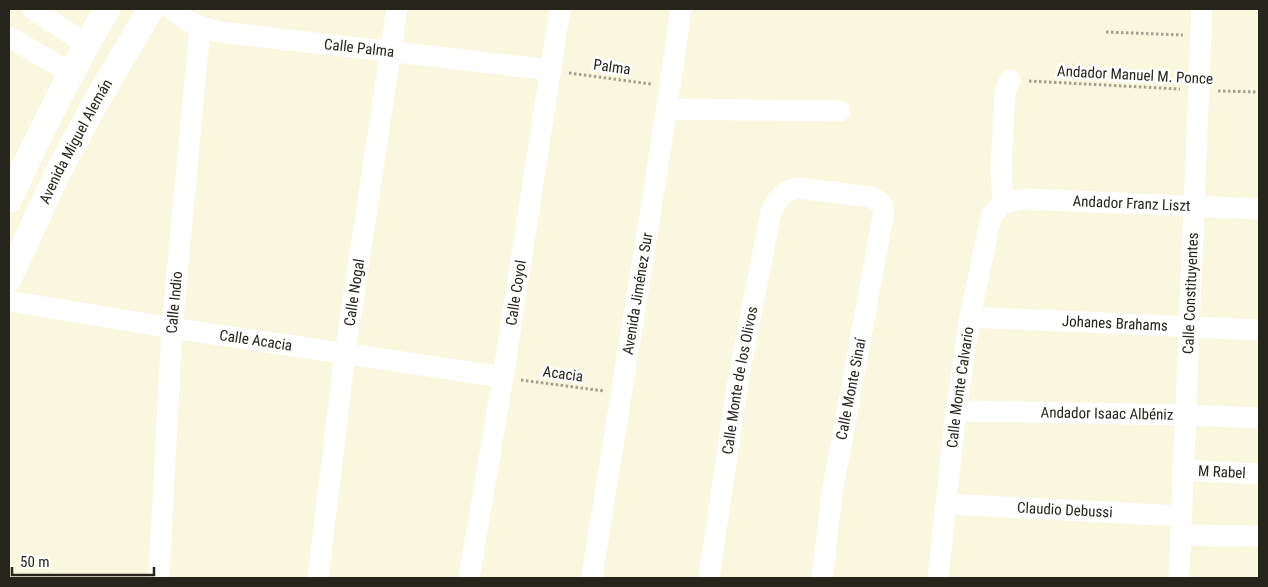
<svg xmlns="http://www.w3.org/2000/svg" width="1268" height="587" viewBox="0 0 1268 587" font-family="'Roboto Condensed',sans-serif">
  <style>
    .lines { fill: none; stroke-linecap: round; stroke-linejoin: round }
    .path { stroke: #a2a08e; stroke-width: 3; stroke-dasharray: 2.5 2.5; stroke-linecap: butt }
    .minor { stroke: #fff; stroke-width: 21 }
    .major { stroke: #fff; stroke-width: 26 }
    .labels { text-anchor: middle; dominant-baseline: central; stroke-width: 5; stroke-linejoin: round; paint-order: stroke }
    .street-label { font-size: 15px; fill: #26251c; stroke: #fff }
  </style>
  <rect width="100%" height="100%" fill="#faf7df"/>
  <g class="lines">
    <g class="path">
      <polyline points="1106,32 1183,35"/>
      <polyline points="569,73 651,84"/>
      <polyline points="1029,81 1180,89"/>
      <polyline points="1218,91 1259,92"/>
      <polyline points="521,380 604,391"/>
    </g>
    <g class="minor">
      <polyline points="33,9 86,44"/>
      <path id="s1" d="M172,9C188,23 199,27 220,32L551,70"/>
      <polyline points="9,37 71,73"/>
      <polyline points="666,109 840,111"/>
      <path id="s2" d="M1003,203L1025,199L1259,209"/>
      <polyline points="1003,203 1001,170 1005,91 1010,80"/>
      <path id="s3" d="M9,301L172,328L503,377"/>
      <path id="s4" d="M970,317L1259,330"/>
      <path id="s5" d="M956,411L1185,415L1259,418"/>
      <path id="s6" d="M1183,470L1259,474"/>
      <path id="s7" d="M947,504L1181,516"/>
      <polyline points="1180,535 1259,536"/>
      <path id="s8" d="M159,578L172,328L200,28"/>
      <path id="s9" d="M318,578L345,354L397,9"/>
      <path id="s10" d="M469,578L503,377L560,9"/>
      <path id="s11" d="M592,578C621,388 655,199 681,9"/>
      <path id="s12" d="M709,578L738,381L771,212C779,199 781,191 798,188L870,197L880,202L884,211L832,494L822,578"/>
      <path id="s13" d="M938,578L956,411L970,317L991,217L1003,203"/>
      <path id="s14" d="M1179,578L1202,9"/>
    </g>
    <g class="major">
      <path d="M9,200C39,135 71,71 107,9"/>
      <path id="s15" d="M9,278L57,174L98,98L151,9"/>
    </g>
  </g>
  <g class="labels">
    <g class="street-label">
      <text stroke="none"><textPath href="#s1" startOffset="194">Calle Palma</textPath></text>
      <text transform="translate(612 67) rotate(8)">Palma</text>
      <text transform="translate(1135 75) rotate(3)">Andador Manuel M. Ponce</text>
      <text stroke="none"><textPath href="#s15" startOffset="152">Avenida Miguel Alemán</textPath></text>
      <text stroke="none"><textPath href="#s2" startOffset="129">Andador Franz Liszt</textPath></text>
      <text stroke="none"><textPath href="#s9" startOffset="288">Calle Nogal</textPath></text>
      <text stroke="none"><textPath href="#s11" startOffset="288">Avenida Jiménez Sur</textPath></text>
      <text stroke="none"><textPath href="#s14" startOffset="285">Calle Constituyentes</textPath></text>
      <text stroke="none"><textPath href="#s10" startOffset="289">Calle Coyol</textPath></text>
      <text stroke="none"><textPath href="#s8" startOffset="276">Calle Indio</textPath></text>
      <text stroke="none"><textPath href="#s4" startOffset="145">Johanes Brahams</textPath></text>
      <text stroke="none"><textPath href="#s3" startOffset="250">Calle Acacia</textPath></text>
      <text transform="translate(563 374) rotate(8)">Acacia</text>
      <text stroke="none"><textPath href="#s12" startOffset="200">Calle Monte de los Olivos</textPath></text>
      <text stroke="none"><textPath href="#s13" startOffset="192">Calle Monte Calvario</textPath></text>
      <text transform="translate(851 389) rotate(-79)">Calle Monte Sinaí</text>
      <text stroke="none"><textPath href="#s5" startOffset="151">Andador Isaac Albéniz</textPath></text>
      <text stroke="none"><textPath href="#s6" startOffset="39">M Rabel</textPath></text>
      <text stroke="none"><textPath href="#s7" startOffset="118">Claudio Debussi</textPath></text>
    </g>
  </g>
  <rect width="1268" height="587" fill="none" stroke="#26251c" stroke-width="20"/>
  <path d="M12 567v8h142v-8" fill="none" stroke="#26251c" stroke-width="2.5"/>
  <text x="20" y="567" font-size="15" fill="#26251c" stroke="#ffffff" stroke-width="4" paint-order="stroke">50 m</text>
</svg>
